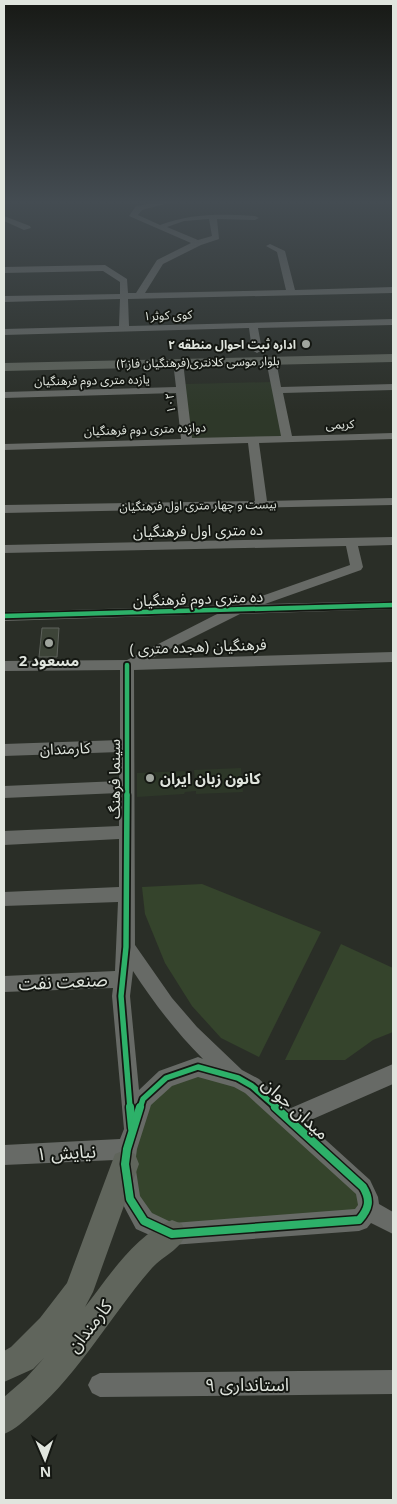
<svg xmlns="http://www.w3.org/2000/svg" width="397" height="1504" viewBox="0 0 397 1504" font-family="'Open Sans','Noto Sans Arabic',sans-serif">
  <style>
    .built { fill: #2e3829 }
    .green { fill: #35442c }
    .building { fill: #3d4438; stroke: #5e625c }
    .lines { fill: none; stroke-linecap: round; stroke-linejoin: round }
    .minor { fill: #676a66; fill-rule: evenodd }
    .major { fill: #60655c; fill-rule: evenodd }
    .cycleway-far2-casing { stroke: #141712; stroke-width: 8 }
    .cycleway-far1-casing { stroke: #141712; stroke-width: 9 }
    .cycleway-casing { stroke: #141712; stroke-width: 11 }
    .cycleway-far2 { stroke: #2db169; stroke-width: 4.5 }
    .cycleway-far1 { stroke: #2db169; stroke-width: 5.5 }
    .cycleway { stroke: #2db169; stroke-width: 8 }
    .poi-dot { fill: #a0a59e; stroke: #141712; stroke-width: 2 }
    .labels { text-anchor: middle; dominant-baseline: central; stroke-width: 4; stroke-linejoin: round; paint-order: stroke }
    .far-street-label { font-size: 12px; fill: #e0e5de; stroke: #141712 }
    .far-poi-label { font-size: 12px; font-weight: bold; fill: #e0e5de; stroke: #141712; text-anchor: end }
    .street-label { font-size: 15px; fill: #e0e5de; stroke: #141712 }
    .poi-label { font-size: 15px; font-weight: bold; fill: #e0e5de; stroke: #141712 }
    .near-street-label { font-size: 18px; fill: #e0e5de; stroke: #141712 }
  </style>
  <rect width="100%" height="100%" fill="#2a2e27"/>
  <g class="built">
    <polygon points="271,382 282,437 189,439 185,384"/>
    <polygon points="241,768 243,792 196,794 196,791 185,792 184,794 137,797 137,773 185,771 186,780 195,780 194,770"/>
  </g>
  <g class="green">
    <polygon points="202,884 321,932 259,1057 221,1038 192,1006 165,963 145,914 142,887"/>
    <polygon points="341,944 393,968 393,1032 373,1040 345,1060 285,1060"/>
    <polygon points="198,1072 238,1082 362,1191 363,1207 351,1213 175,1228 149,1216 135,1197 129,1164 149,1101 170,1082"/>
  </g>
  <polygon class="building" points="42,628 59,628 57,657 39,657"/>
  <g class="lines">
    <g class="minor">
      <path d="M159,202H172L142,210L138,215L160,225C193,213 221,214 255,216L259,218L255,220L217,219L219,239L201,245L163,264L145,293L286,290L277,252L266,246L270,244L285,251L295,290L393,287V293L128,299L129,326L393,319V325L258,328L262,350L257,353L252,350L249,328L4,335V329L119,326L120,299L4,302V296L120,294V282L103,271L4,273V267L105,265L127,279L128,293H136L157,260L191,243L129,216L136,206ZM209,219L212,236L198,240L167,227L184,221Z"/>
      <polygon points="4,216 30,226 31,228 24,230 4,221"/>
      <polygon points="271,357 276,360 281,387 393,384 393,390 283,393 292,436 393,433 393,439 259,443 267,501 393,498 393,505 4,513 4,505 255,501 248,443 4,450 4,444 181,439 176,393 4,398 4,392 176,387 173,362 178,359 183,362 192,438 281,436 266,360"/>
      <path d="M393,537V545L358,546L363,567L361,570L265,604L393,601V609L240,614L150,659L393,652V662L134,670L135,945L172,998L197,1027L242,1070L259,1079L291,1108L393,1064V1084L306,1122L370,1180L378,1197L379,1204L393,1212V1234L371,1223L367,1228L359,1231L172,1245L136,1229L120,1199L115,1160L4,1165V1145L120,1139L124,1129L112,996L113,988L4,992V976L115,971L118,902L4,906V892L119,887V839L4,845V831L119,826V793L4,798V786L119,781L120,752L4,756V744L120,740V670L4,671V661L127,660L217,614L4,621V612L236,605L350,565L346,546L4,553V545ZM133,971C154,1003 176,1032 203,1059L198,1057L159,1071L139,1090L130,996ZM198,1077L234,1087L245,1093L356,1194L358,1205L355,1209L173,1223L152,1213L140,1196L135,1164L137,1149L151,1105L172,1086Z"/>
      <polygon points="393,1370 393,1394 100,1397 92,1393 88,1385 92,1377 100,1373"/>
    </g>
    <g class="major">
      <polygon points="393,354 393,362 4,371 4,363"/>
      <path d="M125,1150L135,1154L139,1164L93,1292L85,1307C110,1275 134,1236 172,1220L182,1224L186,1234C179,1251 164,1255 152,1268C111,1315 81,1371 34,1412C24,1421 16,1429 4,1434V1397L26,1378L44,1358L33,1369L4,1382V1351L11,1347L40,1318L67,1283L115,1154Z"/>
    </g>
    <g class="cycleway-far2-casing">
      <g id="cycleway-far2">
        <polyline points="4,616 393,605"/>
        <polyline points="127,665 127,796"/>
      </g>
    </g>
    <g class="cycleway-far1-casing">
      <g id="cycleway-far1">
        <polyline points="127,795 126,947 121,996 130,1108"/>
        <polyline points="140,1108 143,1099 166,1078 198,1067 238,1078 252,1086 277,1108"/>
      </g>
    </g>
    <g class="cycleway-casing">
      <g id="cycleway">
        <polyline points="130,1107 132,1128"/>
        <path d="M140,1107L127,1149L125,1164L130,1199L144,1221L172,1234L359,1220C369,1209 371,1200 363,1187L275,1107"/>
      </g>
    </g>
    <use href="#cycleway-far2" class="cycleway-far2"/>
    <use href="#cycleway-far1" class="cycleway-far1"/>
    <use href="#cycleway" class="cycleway"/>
  </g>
  <linearGradient id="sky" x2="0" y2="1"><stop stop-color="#171915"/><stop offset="0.49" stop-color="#444c52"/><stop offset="1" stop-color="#444c52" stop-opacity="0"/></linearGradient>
  <rect width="397" height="412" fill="url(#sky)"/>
  <g class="poi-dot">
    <circle cx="306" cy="344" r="5"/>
    <circle cx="49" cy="643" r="5"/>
    <circle cx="150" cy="778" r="5"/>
  </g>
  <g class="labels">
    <g class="far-street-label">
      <text transform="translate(168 315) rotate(-2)">کوی کوثر۱</text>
      <text transform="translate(198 362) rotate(-1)">بلوار موسی کلانتری(فرهنگیان فاز۲)</text>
      <text transform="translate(92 380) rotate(-1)">یازده متری دوم فرهنگیان</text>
      <text transform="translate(170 403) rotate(-96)">۱۰۲</text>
      <text transform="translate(340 424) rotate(-2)">کریمی</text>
      <text transform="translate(145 429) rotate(-2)">دوازده متری دوم فرهنگیان</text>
      <text transform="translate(198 505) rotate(-1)">بیست و چهار متری اول فرهنگیان</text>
    </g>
    <g class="far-poi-label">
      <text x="296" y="344">اداره ثبت احوال منطقه ۲</text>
    </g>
    <g class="street-label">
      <text transform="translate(198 530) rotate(-1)">ده متری اول فرهنگیان</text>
      <text transform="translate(198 598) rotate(-2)">ده متری دوم فرهنگیان</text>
      <text transform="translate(198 646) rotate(-2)">فرهنگیان (هجده متری )</text>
      <text transform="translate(65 748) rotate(-2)">کارمندان</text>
      <text transform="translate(114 779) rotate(-90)">سینما فرهنگ</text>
    </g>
    <g class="poi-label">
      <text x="49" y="660">مسعود 2</text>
      <text x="160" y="778" text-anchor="start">کانون زبان ایران</text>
    </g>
    <g class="near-street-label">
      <text transform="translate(63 981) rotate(-3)">صنعت نفت</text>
      <text transform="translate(296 1108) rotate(42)">میدان جوان</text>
      <text transform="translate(66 1152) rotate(-3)">نیایش ۱</text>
      <text transform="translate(89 1326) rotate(-52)">کارمندان</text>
      <text x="247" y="1384">استانداری ۹</text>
    </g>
  </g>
  <rect width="397" height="1504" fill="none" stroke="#e0e5de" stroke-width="10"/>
  <g transform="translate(45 1459) rotate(178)" stroke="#141712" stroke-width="4" paint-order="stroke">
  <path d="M0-4L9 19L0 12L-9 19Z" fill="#e0e5de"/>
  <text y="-8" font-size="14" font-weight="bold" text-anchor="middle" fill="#e0e5de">N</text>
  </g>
</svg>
